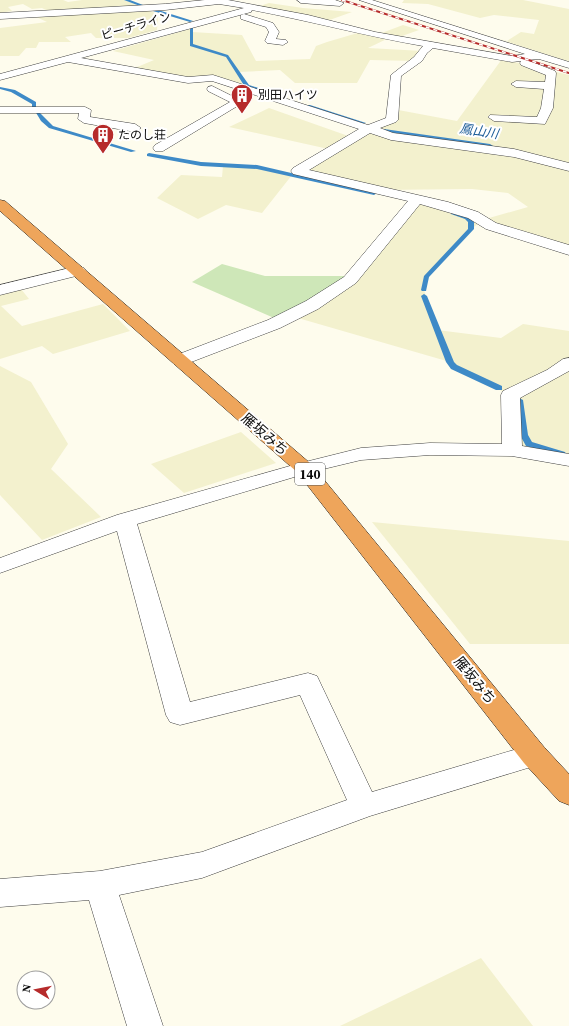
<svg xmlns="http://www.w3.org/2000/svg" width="569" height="1026" viewBox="0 0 569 1026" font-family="'Source Serif 4','Noto Sans JP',serif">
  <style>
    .farmland { fill: #f3f1ce }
    .green { fill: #cee7b8 }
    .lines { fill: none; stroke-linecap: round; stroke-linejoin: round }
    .stream { fill: #3e8ac7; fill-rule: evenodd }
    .minor-casing { stroke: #3f3f3f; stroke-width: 1 }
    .highway-casing { stroke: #1d1d1d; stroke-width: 1 }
    .minor { fill: #fff; fill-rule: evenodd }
    .highway { fill: #eea55b; fill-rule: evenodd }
    .rail-casing { stroke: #b62b2b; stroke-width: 2 }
    .rail { stroke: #fff; stroke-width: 1.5; stroke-dasharray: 4; stroke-linecap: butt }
    .labels { text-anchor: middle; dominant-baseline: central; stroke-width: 4; stroke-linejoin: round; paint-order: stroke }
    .far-street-label { font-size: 12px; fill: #0c0c0c; stroke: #fff }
    .far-poi-label { font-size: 12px; fill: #0c0c0c; stroke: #fff; text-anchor: start }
    .far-water-label { font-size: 13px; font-style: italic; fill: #1b5c98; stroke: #fff }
    .shield { fill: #fff; stroke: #555; stroke-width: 1 }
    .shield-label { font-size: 13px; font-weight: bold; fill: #0c0c0c }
    .street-label { font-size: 14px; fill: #0c0c0c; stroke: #fff }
  </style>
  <rect width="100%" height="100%" fill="#fefced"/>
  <g class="farmland">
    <polygon points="0,0 63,0 68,2 82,0 124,0 143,7 50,12 42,8 32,9 23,4 8,7 12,11 0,13"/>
    <polygon points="404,0 523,0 569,9 569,61 564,60 499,39 507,41 521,32 534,34 539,20 494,15 480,18 428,4 402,3"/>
    <polygon points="269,3 303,8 352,12 324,22 254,8"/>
    <polygon points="147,10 158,14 157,30 128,38 96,38 91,33 65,37 71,42 39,42 36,48 26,48 19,56 0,56 0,28 47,22 32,15"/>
    <polygon points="403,25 419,30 402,36 393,36 368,48 423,51 415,61 370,60 357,83 295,83 280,70 238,72 247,86 240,87 213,78 188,80 130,70 154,60 113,51 190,29 192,32 242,35 256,61 310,59 316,46 327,42 361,32 379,34"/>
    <polygon points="502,59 569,75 569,250 482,221 471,229 426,277 424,290 437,330 501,338 523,324 569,331 569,460 512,450 510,395 454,367 450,362 291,316 350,280 417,199 482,220 528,207 508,193 472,189 380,190 298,171 333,150 229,127 269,108 354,138 392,120 393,109 457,121"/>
    <polygon points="223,166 257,167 292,175 262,213 226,205 198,219 157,198 181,175 222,177"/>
    <polygon points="21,289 29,299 1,306 22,326 103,304 130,331 53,354 42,346 0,359 0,295"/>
    <polygon points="0,366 31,382 68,444 51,469 101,517 42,540 0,495"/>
    <polygon points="241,432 276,463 184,493 151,464"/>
    <polygon points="372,522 569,541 569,644 470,644"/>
    <polygon points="481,958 533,1026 340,1026"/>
  </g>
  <polygon class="green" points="222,264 265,276 353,276 281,321 192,282"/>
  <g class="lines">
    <g class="stream">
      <polygon points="124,0 130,0 143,5 140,6"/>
      <polygon points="153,9 155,9 193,21 190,22 153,11"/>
      <polygon points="190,27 193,28 193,44 228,55 249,85 277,94 277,96 245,87 226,57 190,46"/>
      <polygon points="0,87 15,90 36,102 36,107 32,108 32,104 11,92 0,89"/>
      <polygon points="306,105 310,105 366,123 362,124 306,107"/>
      <polygon points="37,110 53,126 136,151 131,152 49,128 41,121 35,111"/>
      <polygon points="384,129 490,144 493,146 490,148 382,131 382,130"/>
      <polygon points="149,153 201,162 257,165 377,193 374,195 257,169 201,166 147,156 147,154"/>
      <polygon points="451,212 469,217 474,222 474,229 429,277 426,291 422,291 421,290 424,276 468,229 468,222 465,219 451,214"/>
      <polygon points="424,294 427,296 454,362 457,365 502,386 502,390 496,390 451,369 446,362 421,296"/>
      <polygon points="516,398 519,398 523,400 528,435 532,442 565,452 566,454 565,456 559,456 526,446 520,435 515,400"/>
    </g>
    <g class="minor-casing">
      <g id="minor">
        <path d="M205,0H228L308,15L375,32L512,56L525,54L359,0H372L569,62V68L539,59L527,60L555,71L556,73L553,108L545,124L494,121L488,117L490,115L537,117L541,108L544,89L516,87L511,84L516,81L545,82L546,75L521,65L520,63L521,61L512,62L433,48L427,53L422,61L401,76L398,120L396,122L380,128L393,133L514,149L569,163V171L514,157L391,140L370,133L309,170L448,202L478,212L496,223L569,245V255L486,229L468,218L420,204L356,283L318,309L280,328L186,364L180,365L174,364L171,360L174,356L268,320L306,301L344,277L408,201L293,174L291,171L293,168L359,129L212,81L188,83L68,62L0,80V74L244,8L219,4L165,10L0,19V13L165,4ZM252,10C310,21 366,36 423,46L414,57L391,75L386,118L368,125L213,75L188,77L81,58L251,12Z"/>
        <polygon points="297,0 335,0 344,3 340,6 301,3"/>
        <polygon points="244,14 273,23 279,32 276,39 286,40 288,42 283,45 267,43 265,41 269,32 266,27 241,19 241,15"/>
        <polygon points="212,86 244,102 163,151 155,151 153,148 155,145 230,102 208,91 207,89 208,87"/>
        <polygon points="0,107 85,107 91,110 90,117 135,124 141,128 135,132 84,123 78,119 79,113 0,113"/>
        <polygon points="78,266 84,268 86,271 84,274 0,295 0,285"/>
        <polygon points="569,358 569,371 520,398 522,446 569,454 569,466 512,456 430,455 361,460 311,472 137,524 190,702 308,673 317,676 372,792 534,744 544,747 548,755 544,763 370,816 202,878 119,895 163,1026 127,1026 89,900 0,907 0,879 100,871 202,852 347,800 300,695 180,725 170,722 166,715 117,531 0,573 0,558 117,515 297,464 361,448 430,443 502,444 501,395 503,391 547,370 563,359"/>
      </g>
    </g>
    <g class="highway-casing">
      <polygon id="highway" points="0,200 5,201 311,464 544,747 569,774 569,805 559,801 524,763 297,472 0,211"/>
    </g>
    <use href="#minor" class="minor"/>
    <use href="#highway" class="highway"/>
    <g class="rail-casing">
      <polyline id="rail" points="342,0 569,73"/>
    </g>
    <use href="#rail" class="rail"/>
  </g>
  <defs>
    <g id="building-pin" transform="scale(1.15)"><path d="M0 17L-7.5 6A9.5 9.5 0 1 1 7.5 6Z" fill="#b62b2b" stroke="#fff"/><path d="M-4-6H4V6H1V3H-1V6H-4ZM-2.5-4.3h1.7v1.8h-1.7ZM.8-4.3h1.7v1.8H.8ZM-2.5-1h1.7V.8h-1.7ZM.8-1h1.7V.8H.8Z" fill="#fff"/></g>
  </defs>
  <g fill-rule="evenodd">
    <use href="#building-pin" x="242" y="95"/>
    <use href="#building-pin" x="103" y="135"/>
  </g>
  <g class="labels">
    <g class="far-street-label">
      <text transform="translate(136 26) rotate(-16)">ピーチライン</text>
    </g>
    <g class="far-poi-label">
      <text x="258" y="95">別田ハイツ</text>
      <text x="118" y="135">たのし荘</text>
    </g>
    <g class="far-water-label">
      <text transform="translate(479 131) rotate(9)">鳳山川</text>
    </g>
    <rect class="shield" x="295" y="463" width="30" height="22" rx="3"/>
    <g class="shield-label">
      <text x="310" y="474">140</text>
    </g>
    <g class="street-label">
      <text transform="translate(265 434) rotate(41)">雁坂みち</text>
      <text transform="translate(475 680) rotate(51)">雁坂みち</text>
    </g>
  </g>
  <g transform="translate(36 990) rotate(280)"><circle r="19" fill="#ffffff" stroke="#9e9e9e"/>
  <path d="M0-3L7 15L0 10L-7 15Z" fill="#b62b2b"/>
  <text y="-6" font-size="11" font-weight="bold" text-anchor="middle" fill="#0c0c0c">N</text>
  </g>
</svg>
